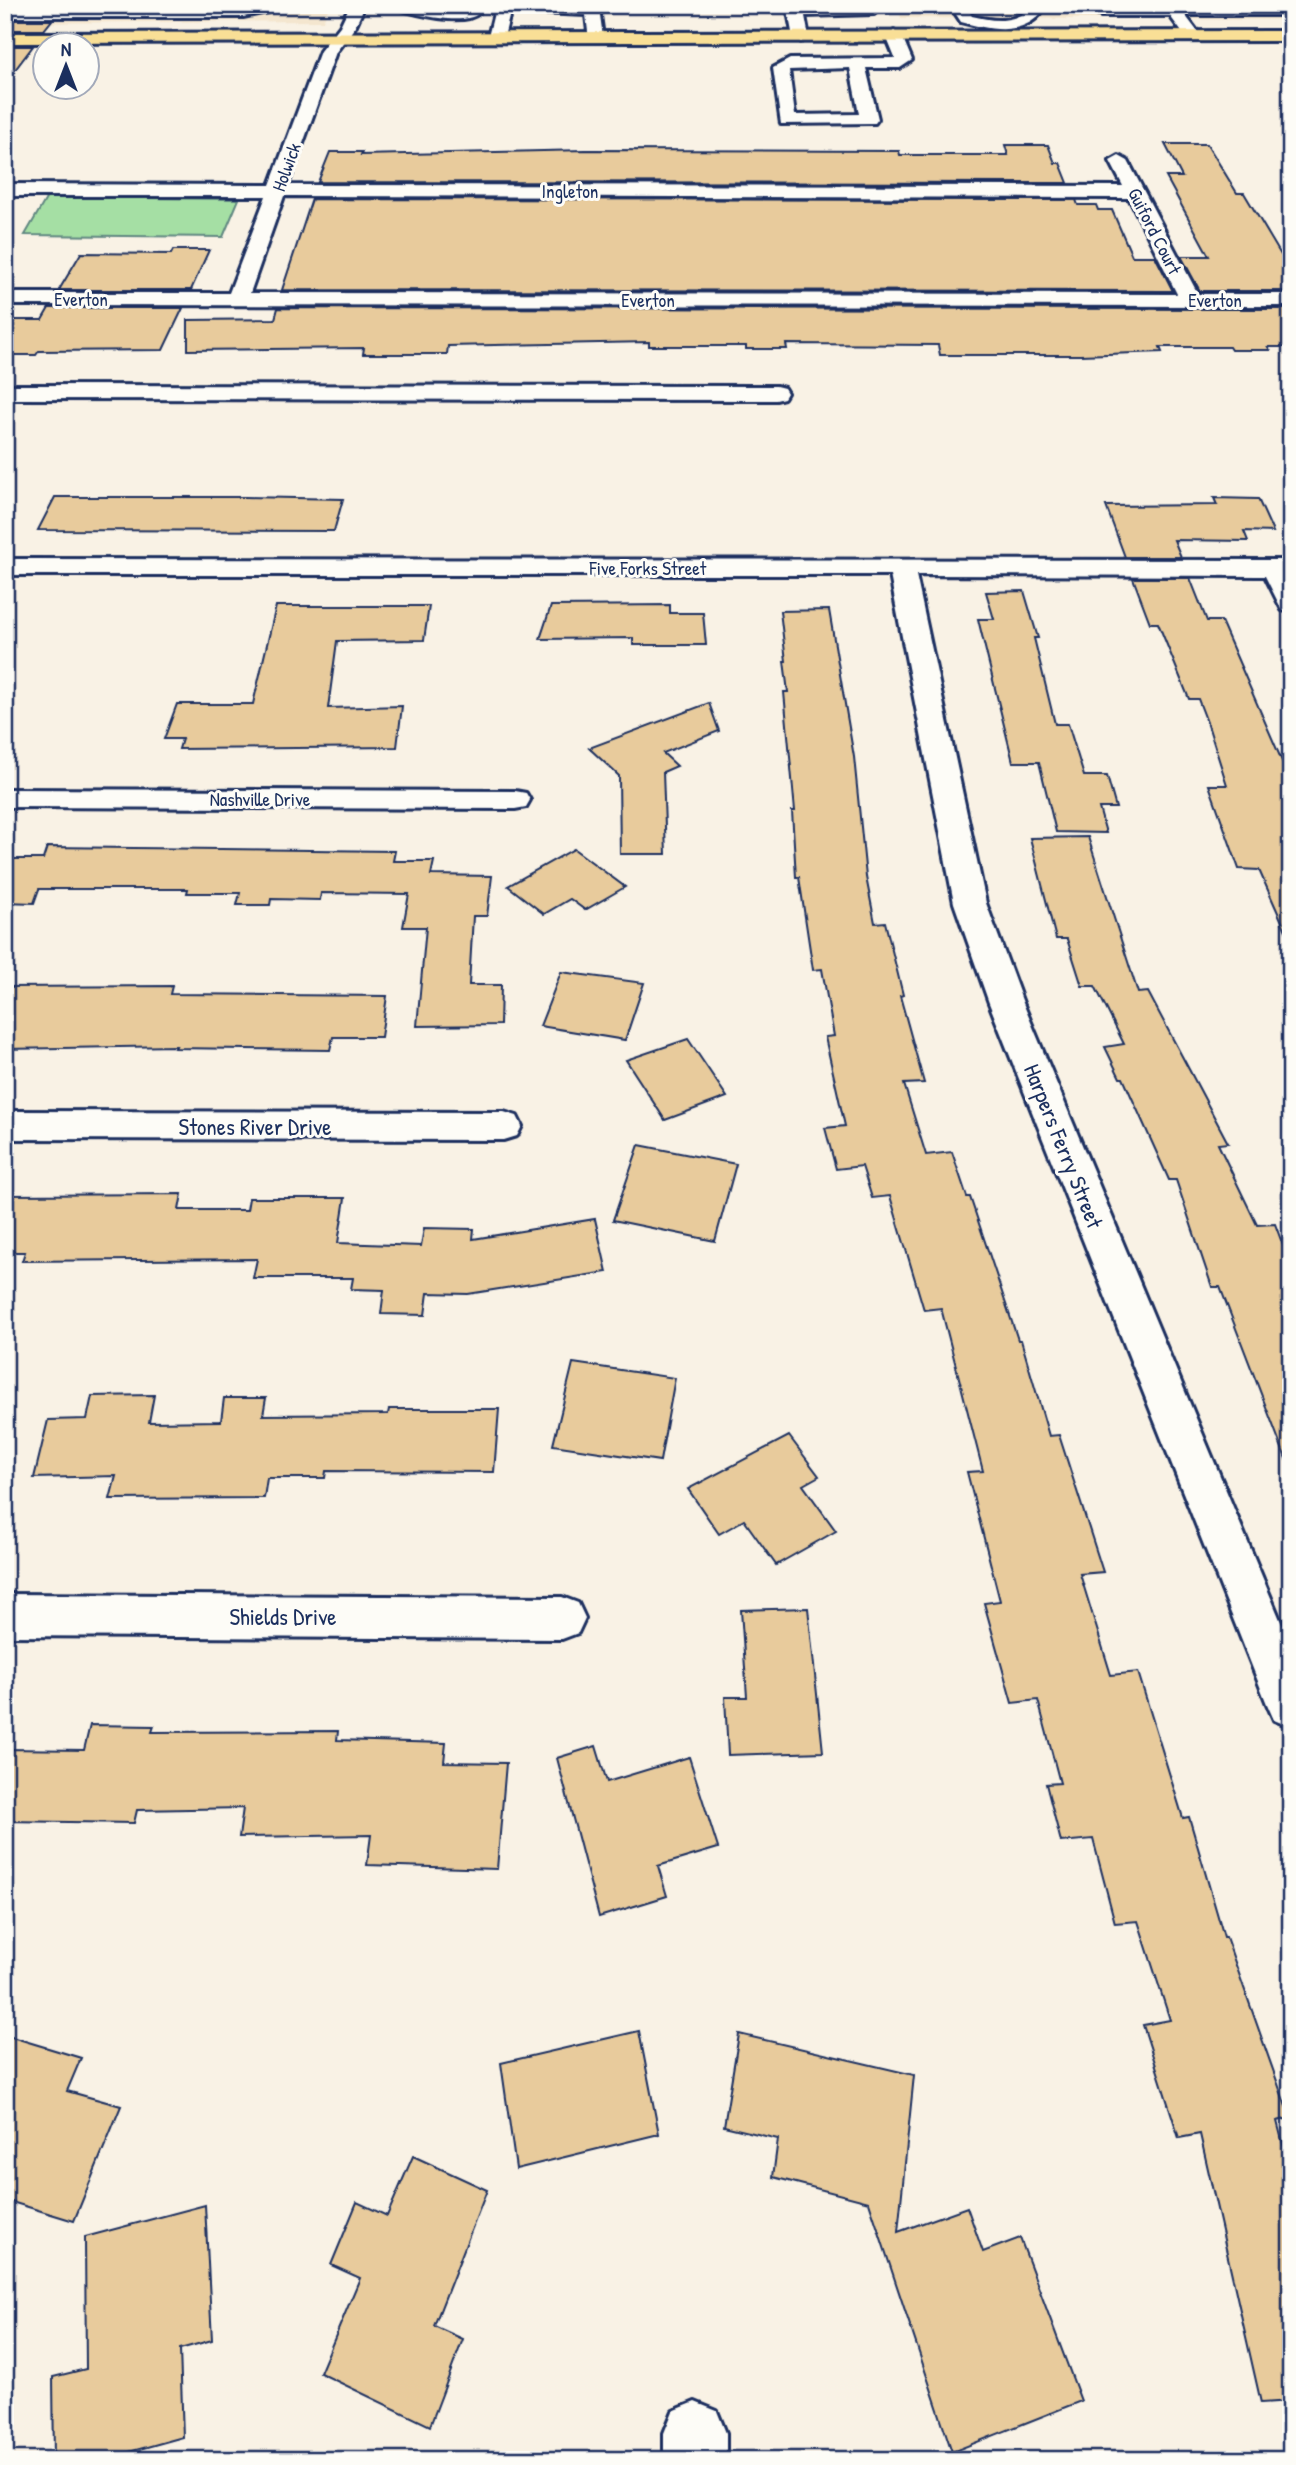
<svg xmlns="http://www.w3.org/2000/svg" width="1296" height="2465" viewBox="0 0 1296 2465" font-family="'Patrick Hand',sans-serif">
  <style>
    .built { fill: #f4e6cf }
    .green { fill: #a5dfa4; stroke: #608781; stroke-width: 2 }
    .building { fill: #e8cb9c; stroke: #1b2f5e; stroke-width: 2 }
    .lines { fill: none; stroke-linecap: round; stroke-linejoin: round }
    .minor-casing { stroke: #1b2f5e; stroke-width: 6 }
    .major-casing { stroke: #1b2f5e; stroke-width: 6 }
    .minor { fill: #fdfcf7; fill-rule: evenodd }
    .major { fill: #f9df96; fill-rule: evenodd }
    .labels { text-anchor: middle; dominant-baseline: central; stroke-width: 6; stroke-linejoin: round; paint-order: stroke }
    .far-street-label { font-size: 19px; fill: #1b2f5e; stroke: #fdfcf7 }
    .street-label { font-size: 23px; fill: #1b2f5e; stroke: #fdfcf7 }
  </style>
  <rect width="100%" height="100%" fill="#f9f2e5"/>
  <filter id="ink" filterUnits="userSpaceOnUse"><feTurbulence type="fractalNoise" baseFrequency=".0143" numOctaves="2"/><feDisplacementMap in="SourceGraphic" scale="14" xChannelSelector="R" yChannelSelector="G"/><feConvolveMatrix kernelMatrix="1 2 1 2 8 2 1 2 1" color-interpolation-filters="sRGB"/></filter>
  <g filter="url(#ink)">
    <g class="built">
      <polygon points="5,5 330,5 323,21 5,23"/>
      <polygon points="897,5 1291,5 1291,20 901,18"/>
    </g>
    <polygon class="green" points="47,197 239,199 223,237 25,235"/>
    <g class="building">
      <polygon points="5,20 52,20 44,30 5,30"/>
      <polygon points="5,46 33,46 5,83"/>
      <polygon points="1165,144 1207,144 1237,193 1244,193 1281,255 1291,255 1291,291 1200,291 1181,256 1209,256 1166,177 1182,177"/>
      <polygon points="1005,145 1048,145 1055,163 1060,163 1068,183 318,182 330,152 362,152 361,155 586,150 899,151 900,155 1008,155"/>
      <polygon points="312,199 1076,200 1078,205 1096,205 1098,210 1112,210 1132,256 1155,256 1173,291 282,290"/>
      <polygon points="173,250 209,250 191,290 59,290 81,253 171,254"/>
      <polygon points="49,308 183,308 163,350 39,351 36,355 5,355 5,320 42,320"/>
      <polygon points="278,308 1291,309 1291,347 1268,347 1270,350 1231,350 1229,347 1160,347 1162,352 1080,355 940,355 938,345 786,344 787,349 746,349 746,346 649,346 649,342 448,346 447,354 363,354 364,348 188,350 188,320 275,319"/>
      <polygon points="55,497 245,497 343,499 334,531 38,530"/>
      <polygon points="1214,498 1258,499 1273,532 1244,531 1248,541 1174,540 1181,557 1125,557 1106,506 1217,505"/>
      <polygon points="1133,578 1190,578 1207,621 1221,621 1285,768 1291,768 1291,942 1259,870 1239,869 1209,785 1227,785 1208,725 1198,699 1189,699 1158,623 1150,623"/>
      <polygon points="1024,591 1038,638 1034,638 1055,724 1068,724 1084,776 1107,776 1116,808 1099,808 1106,833 1056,832 1039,762 1013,762 978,619 994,619 986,592"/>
      <polygon points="670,605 670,613 703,613 706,645 633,645 633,638 540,639 551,606"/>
      <polygon points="276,606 429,606 424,640 337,641 328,708 402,706 397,747 179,749 182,739 164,739 177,704 253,704"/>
      <polygon points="829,610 854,757 866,877 875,923 885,922 903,995 900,996 924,1083 904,1084 926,1155 952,1152 967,1197 970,1197 1018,1340 1021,1340 1049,1436 1059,1435 1103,1572 1080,1574 1111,1675 1138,1672 1183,1818 1189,1817 1224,1937 1226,1937 1290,2118 1277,2121 1291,2175 1291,2401 1261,2403 1200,2134 1179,2138 1143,2025 1170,2020 1138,1921 1115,1923 1093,1839 1061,1842 1046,1784 1060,1783 1038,1700 1012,1703 984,1603 1000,1601 967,1472 983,1471 941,1308 924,1310 890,1196 872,1198 862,1166 836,1169 825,1128 845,1126 825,1037 834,1036 822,969 813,970 799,877 796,877 792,811 795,811 784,692 788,692 784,661 786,661 780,611"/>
      <polygon points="709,703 719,731 663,753 677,766 663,772 666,854 620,854 619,776 589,748"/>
      <polygon points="1088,837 1138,993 1148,992 1228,1143 1218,1144 1257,1225 1275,1224 1291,1267 1291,1464 1288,1464 1220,1287 1212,1287 1176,1180 1169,1180 1123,1078 1120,1078 1105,1047 1124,1044 1095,986 1082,986 1067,939 1056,939 1030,838"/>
      <polygon points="47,847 395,851 393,861 434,861 431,875 492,876 487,916 473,916 469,985 501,985 500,1025 417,1026 426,927 403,927 409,894 321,893 320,900 271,899 270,905 237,905 240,893 187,893 188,889 39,889 34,903 5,902 5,859 43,859"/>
      <polygon points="574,849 625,887 585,910 570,899 544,914 508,886"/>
      <polygon points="561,972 644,983 625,1040 540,1026"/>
      <polygon points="172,986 170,994 387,996 381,1037 333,1037 330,1050 175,1048 176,1046 5,1049 5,987"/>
      <polygon points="688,1039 727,1097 665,1120 626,1060"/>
      <polygon points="639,1145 736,1164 715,1241 613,1220"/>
      <polygon points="182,1194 179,1210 247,1210 249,1198 345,1198 338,1243 421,1246 424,1228 474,1229 473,1239 595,1219 607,1272 468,1294 428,1293 425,1315 381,1314 384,1290 351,1289 353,1278 253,1278 257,1259 22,1261 25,1252 5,1252 5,1195"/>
      <polygon points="573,1363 675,1378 660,1461 553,1445"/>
      <polygon points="154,1395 149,1422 221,1421 224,1398 266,1398 263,1415 388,1414 389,1409 499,1409 494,1472 326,1471 325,1478 267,1478 264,1498 110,1499 116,1476 34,1478 48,1420 87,1419 92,1396"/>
      <polygon points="789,1436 819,1476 803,1485 836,1531 776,1565 744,1520 719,1534 688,1489"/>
      <polygon points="808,1608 823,1752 728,1755 725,1697 747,1697 741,1610"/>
      <polygon points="90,1725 154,1726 152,1732 338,1731 337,1740 446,1743 444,1762 506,1763 497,1869 367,1865 371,1835 239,1837 243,1808 137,1810 134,1823 5,1821 5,1749 84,1750"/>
      <polygon points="596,1746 607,1782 689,1757 718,1848 658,1866 667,1896 599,1917 557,1758"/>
      <polygon points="639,2031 659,2134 516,2169 501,2063"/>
      <polygon points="739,2034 914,2075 898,2232 967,2207 983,2252 1020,2238 1081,2401 952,2452 869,2202 773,2177 778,2139 724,2126"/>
      <polygon points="5,2035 81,2058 67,2091 121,2106 74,2221 5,2200"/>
      <polygon points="413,2156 487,2190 434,2326 463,2339 430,2426 320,2373 360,2278 331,2265 357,2202 387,2216"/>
      <polygon points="205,2205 212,2340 180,2349 183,2437 100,2460 54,2460 53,2377 86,2369 85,2237"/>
    </g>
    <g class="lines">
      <g class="minor-casing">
        <g id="minor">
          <polygon points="257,5 273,5 267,12 243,17 5,17 5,7"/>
          <path d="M350,5H365L355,27L336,52L288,185L1123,186L1110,161L1119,156L1128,161L1198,294H1291V306L5,305V293H229L266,196H5V184L270,185L320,51L340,26ZM284,196L1129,198L1177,294L250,293Z"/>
          <path d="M394,5L471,8L479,13C464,27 414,14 396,8Z"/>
          <polygon points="496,5 512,5 504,37 496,42 488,37"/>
          <polygon points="545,5 599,8 603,37 595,42 589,40 586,15 540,13 537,10 540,7"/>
          <path d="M950,5H965L972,16C990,20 1009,24 1025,12L1022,5H1037L1041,13C1021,37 987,29 961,22Z"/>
          <polygon points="1090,5 1291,5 1291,15 1185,15 1201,36 1193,41 1187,39 1170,16 1101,16 1096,14"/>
          <polygon points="869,6 874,8 877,11 874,14 805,16 809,37 801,42 793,37 788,12 791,9"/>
          <path d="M894,31L902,36L912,60L900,68H866L878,119L875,123L781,124L773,68L790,59L895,58L886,36ZM850,68L859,114L795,115L789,70Z"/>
          <polygon points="5,385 776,386 784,388 787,393 784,398 776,400 5,399"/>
          <polygon points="5,559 1291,560 1291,612 1282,610 1265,576 916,575 986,903 1023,1003 1291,1646 1291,1727 1274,1720 1267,1704 989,1003 954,903 890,575 5,575"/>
          <polygon points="5,789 515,791 526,793 530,800 526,807 515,809 5,807"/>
          <polygon points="5,1111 504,1112 517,1116 522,1126 517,1136 504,1140 5,1139"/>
          <polygon points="5,1594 562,1597 578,1603 585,1618 578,1633 562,1639 5,1636"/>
          <polygon points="695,2402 717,2411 726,2433 726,2460 664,2460 664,2433 673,2411"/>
        </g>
      </g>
      <g class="major-casing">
        <polygon id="major" points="1291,31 1291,41 5,43 5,33"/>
      </g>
      <use href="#minor" class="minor"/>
      <use href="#major" class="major"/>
    </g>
  </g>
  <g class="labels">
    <g class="far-street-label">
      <text transform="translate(286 167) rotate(-70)">Holwick</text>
      <text x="570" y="191">Ingleton</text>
      <text transform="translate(1155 231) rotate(63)">Guiford Court</text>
      <text x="81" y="299">Everton</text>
      <text x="648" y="300">Everton</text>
      <text x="1215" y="300">Everton</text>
      <text x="648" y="568">Five Forks Street</text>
      <text x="260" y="799">Nashville Drive</text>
    </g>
    <g class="street-label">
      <text x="255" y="1126">Stones River Drive</text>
      <text transform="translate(1064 1146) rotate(68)">Harpers Ferry Street</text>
      <text x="283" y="1616">Shields Drive</text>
    </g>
  </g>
  <rect width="1296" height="2465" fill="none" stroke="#fdfcf7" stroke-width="28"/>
  <rect x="14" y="14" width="1268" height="2437" fill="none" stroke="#1b2f5e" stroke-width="2.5" filter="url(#ink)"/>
  <g transform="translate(66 66)"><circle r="33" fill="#fdfcf7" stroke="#a3aaba" stroke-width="2"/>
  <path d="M0-5L12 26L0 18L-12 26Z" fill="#1b2f5e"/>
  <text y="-10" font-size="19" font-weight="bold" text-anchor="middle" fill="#1b2f5e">N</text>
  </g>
</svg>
